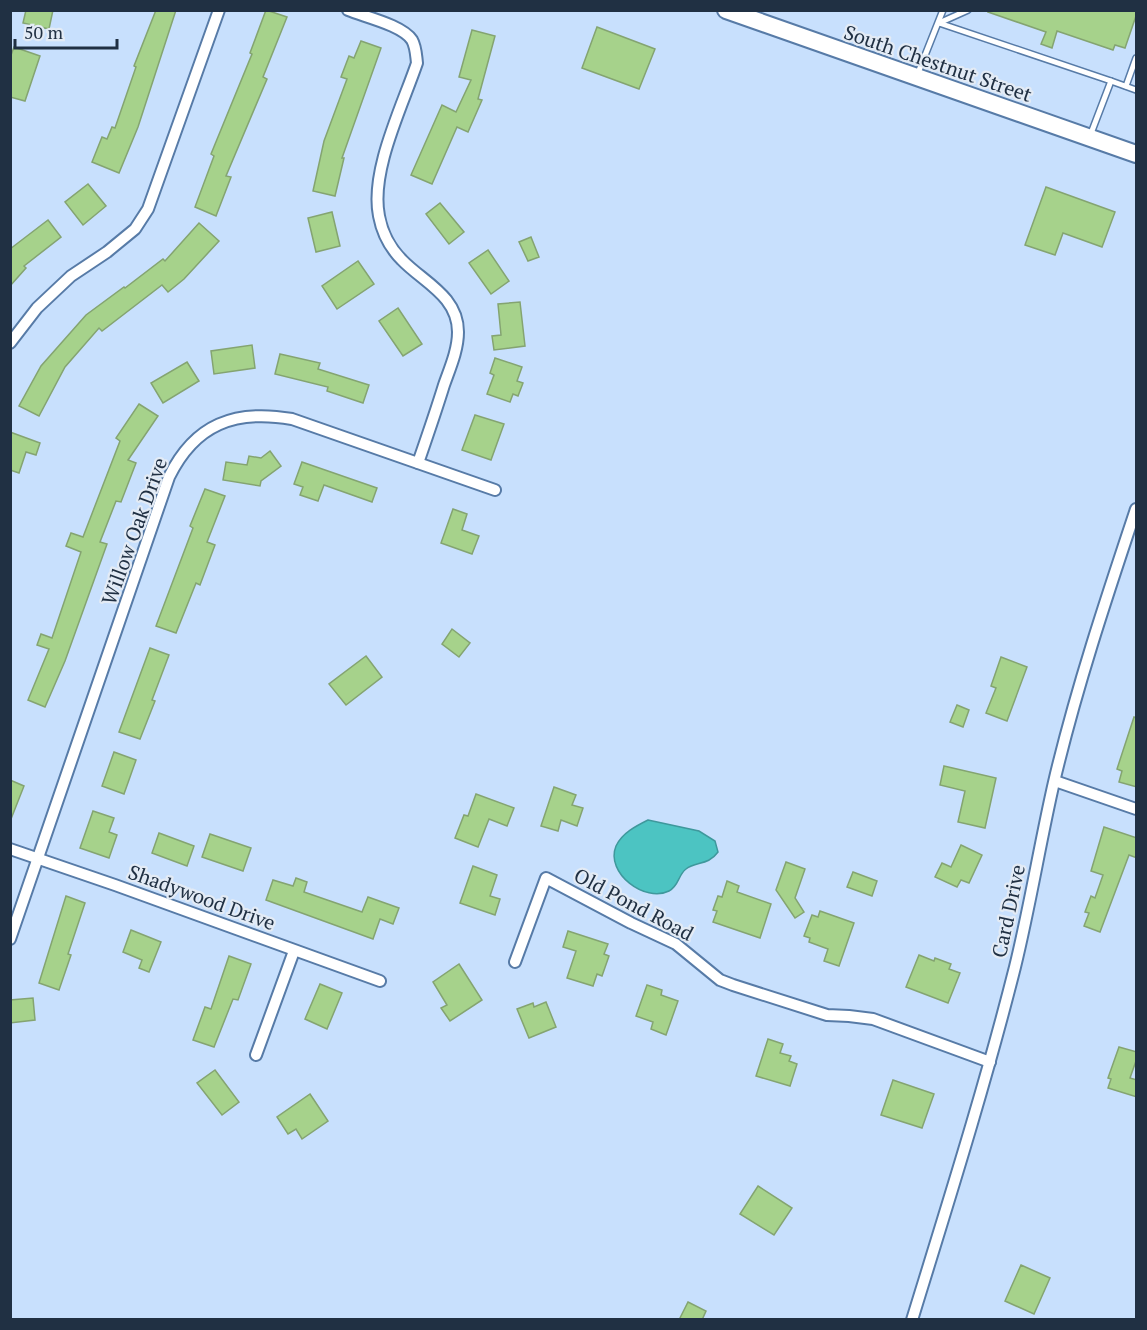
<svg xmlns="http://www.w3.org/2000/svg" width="1147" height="1330" viewBox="0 0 1147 1330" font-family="'PT Serif',serif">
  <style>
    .water { fill: #4cc4c2; stroke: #3f989c; stroke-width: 1.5 }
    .building { fill: #a6d28b; stroke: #84a471; stroke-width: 1.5 }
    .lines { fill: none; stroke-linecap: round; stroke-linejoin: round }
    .service-casing { stroke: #577ba7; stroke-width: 8 }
    .minor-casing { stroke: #577ba7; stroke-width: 14 }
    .secondary-casing { stroke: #577ba7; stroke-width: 20 }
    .service { stroke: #fff; stroke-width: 5 }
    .minor { stroke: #fff; stroke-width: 10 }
    .secondary { stroke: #fff; stroke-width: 16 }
    .labels { text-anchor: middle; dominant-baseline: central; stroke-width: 4.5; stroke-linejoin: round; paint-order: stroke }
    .street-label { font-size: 20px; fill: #203043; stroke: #e3ebf5 }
  </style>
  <rect width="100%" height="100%" fill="#c8e0fd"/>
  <path class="water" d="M648,820L699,831L715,841L718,852C708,866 696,861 686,869C678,875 679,886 669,891C645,903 605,873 616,846C622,833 636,826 648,820Z"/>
  <g class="building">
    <polygon points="26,10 53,10 49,29 23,23"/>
    <polygon points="156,10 176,10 138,127 119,173 92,162 102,137 107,139 112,127 115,128 136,67 134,66"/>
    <polygon points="266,10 287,17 263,77 267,79 226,176 231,177 216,216 195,207 214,156 211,154 252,54 250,53"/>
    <polygon points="989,10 1137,10 1137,13 1125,48 1115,45 1113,50 1057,31 1052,48 1041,44 1046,32 988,12"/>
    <polygon points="597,27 655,49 639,89 582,68"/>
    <polygon points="472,30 495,36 478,99 482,100 468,132 457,127 432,184 411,175 442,105 456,112 471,80 459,77"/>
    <polygon points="361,41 381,48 342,158 344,158 335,196 313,191 324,141 347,79 341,77 349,56 354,58"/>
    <polygon points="14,47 40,56 25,101 10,97 10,58"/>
    <polygon points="88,184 106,206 83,225 65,202"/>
    <polygon points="1046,187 1115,212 1102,247 1063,233 1055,255 1025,245"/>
    <polygon points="440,203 464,232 449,244 426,214"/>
    <polygon points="332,212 340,246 316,252 308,218"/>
    <polygon points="48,220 61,237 24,266 26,268 10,286 10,249"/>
    <polygon points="199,223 219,241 184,279 168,292 162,285 102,331 99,328 65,367 39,416 19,406 41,366 86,315 124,287 125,288 163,259 165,261"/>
    <polygon points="531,237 539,257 528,261 519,242"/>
    <polygon points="488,250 509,281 491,294 469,263"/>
    <polygon points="358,261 374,284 337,309 322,286"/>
    <polygon points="520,302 525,346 494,350 492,336 501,335 498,304"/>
    <polygon points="398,308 422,344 403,356 379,321"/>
    <polygon points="252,345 255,368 214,374 211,351"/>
    <polygon points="280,354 320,363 318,369 369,385 363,403 327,391 328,387 275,374"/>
    <polygon points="495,358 522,367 517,381 523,383 518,396 513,394 510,402 487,394 494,375 490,373"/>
    <polygon points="187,362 199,381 163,403 151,383"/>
    <polygon points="139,404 158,416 128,460 136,463 121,502 116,501 100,542 107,544 65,661 45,707 28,700 49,649 37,645 41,634 52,638 81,552 66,546 71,533 83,537 120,441 116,438"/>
    <polygon points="475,415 504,424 491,460 462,450"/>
    <polygon points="10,432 40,443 36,455 26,452 19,473 10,470"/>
    <polygon points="270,451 281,466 261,481 260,486 223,480 226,462 247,465 249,456 261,458"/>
    <polygon points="302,462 377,488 372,502 324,485 318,501 300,495 303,487 294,484"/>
    <polygon points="205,489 225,496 207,542 215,545 200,585 196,583 176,633 156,626 193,528 190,526"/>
    <polygon points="453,509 467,514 462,530 479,536 472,554 441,543"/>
    <polygon points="452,629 470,643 459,657 442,644"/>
    <polygon points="150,648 169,655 152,700 155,701 140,739 119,732"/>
    <polygon points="366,656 382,677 346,705 329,684"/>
    <polygon points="1001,657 1027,667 1007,721 986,713 996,688 991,686"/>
    <polygon points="957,705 969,710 963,727 950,722"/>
    <polygon points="1134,717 1137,718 1137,787 1119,782 1122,771 1117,769"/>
    <polygon points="114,752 136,760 124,794 102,786"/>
    <polygon points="944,766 996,778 985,828 958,822 965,791 940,785"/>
    <polygon points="10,780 24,786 11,819 10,819"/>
    <polygon points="554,787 576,795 572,805 583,808 577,826 561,820 558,831 541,826"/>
    <polygon points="476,794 514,808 507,826 489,819 478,847 455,838 464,815 468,816"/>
    <polygon points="93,811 114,818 109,832 117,835 109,858 80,848"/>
    <polygon points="1104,827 1137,838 1137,858 1129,855 1100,932 1084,926 1089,913 1085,912 1091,896 1095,898 1103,875 1091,871"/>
    <polygon points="159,833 194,846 187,866 152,853"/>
    <polygon points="210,834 251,848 243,871 202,857"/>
    <polygon points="961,845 982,855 969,883 961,880 957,887 935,877 942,863 951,867"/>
    <polygon points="786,862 805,869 795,898 804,912 795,918 776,890"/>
    <polygon points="473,866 497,875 490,896 500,899 495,915 460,903"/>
    <polygon points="853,872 877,881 872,896 847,887"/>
    <polygon points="296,878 307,882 304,892 362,912 368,897 399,908 393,924 380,919 373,939 266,900 273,880 293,886"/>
    <polygon points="727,881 739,886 737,892 771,904 760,938 713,922 717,911 713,910 718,896 722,897"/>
    <polygon points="66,896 85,903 68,954 71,955 59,990 39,983"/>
    <polygon points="820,911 854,923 839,966 824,961 828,949 809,942 810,938 804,936 812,915 818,917"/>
    <polygon points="131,930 161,942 149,972 139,968 142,960 123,952"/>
    <polygon points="568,931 608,944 604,954 609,956 602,976 597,974 593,986 567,978 576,951 563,947"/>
    <polygon points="919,955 934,961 935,958 951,964 949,969 960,973 948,1003 906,987"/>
    <polygon points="229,956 251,964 238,1000 233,999 214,1047 193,1040 205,1007 211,1009"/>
    <polygon points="459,964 482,1000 450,1021 441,1008 447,1005 433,982"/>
    <polygon points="320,984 342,993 327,1029 305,1019"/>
    <polygon points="647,985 662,990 661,995 678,1001 666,1035 651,1029 653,1022 636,1016"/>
    <polygon points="33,998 35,1020 10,1023 10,1000"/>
    <polygon points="546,1002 556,1027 529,1038 517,1009 533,1003 534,1007"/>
    <polygon points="768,1039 783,1044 780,1053 791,1056 789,1061 797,1064 790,1086 756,1076"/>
    <polygon points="1119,1047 1137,1052 1137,1058 1130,1078 1137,1080 1137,1097 1108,1088 1111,1079 1108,1078"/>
    <polygon points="215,1070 239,1102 222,1115 197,1083"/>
    <polygon points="893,1080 934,1094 922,1128 881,1115"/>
    <polygon points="310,1094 328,1121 302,1139 296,1129 288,1134 277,1117"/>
    <polygon points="758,1186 792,1208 774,1235 740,1214"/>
    <polygon points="1021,1265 1050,1278 1034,1314 1005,1301"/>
    <polygon points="688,1302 706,1311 702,1320 679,1320"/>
  </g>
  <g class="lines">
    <g class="service-casing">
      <g id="service">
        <polyline points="939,23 1111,81 1090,136"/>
        <polyline points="939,23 968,10"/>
        <polyline points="918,73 943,10"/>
        <polyline points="1111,81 1136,90"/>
        <polyline points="1126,86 1136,58"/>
      </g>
    </g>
    <g class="minor-casing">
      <g id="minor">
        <path d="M348,10C365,17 402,25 412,40C416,47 416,55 417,63C402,107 370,171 379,216C382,232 390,248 402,260C423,282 458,296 458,332C458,350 450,368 444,385C436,411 427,437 418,463"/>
        <polyline points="10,343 37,308 71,276 107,252 135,229 148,209 219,10"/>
        <polyline points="1055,781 1136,809"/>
        <polyline points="10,849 115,885 380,981"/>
        <path d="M10,939L169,477C195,424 235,409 292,419L495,490"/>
        <polyline points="515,962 546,878 631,923 676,944 720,980 733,985 827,1015 849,1016 873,1019 990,1062"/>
        <polyline points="256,1055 294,951"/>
        <path d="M912,1320C948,1203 985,1086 1015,967C1030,906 1040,843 1054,782C1076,689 1106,599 1136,509"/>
      </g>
    </g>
    <g class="secondary-casing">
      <polyline id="secondary" points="726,10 1136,154"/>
    </g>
    <use href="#service" class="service"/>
    <use href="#minor" class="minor"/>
    <use href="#secondary" class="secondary"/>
  </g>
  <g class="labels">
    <g class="street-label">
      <text transform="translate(938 63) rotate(19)">South Chestnut Street</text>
      <text transform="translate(134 531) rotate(-70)">Willow Oak Drive</text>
      <text transform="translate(202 897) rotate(20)">Shadywood Drive</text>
      <text transform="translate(634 904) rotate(28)">Old Pond Road</text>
      <text transform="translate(1008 911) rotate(-78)">Card Drive</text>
    </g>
  </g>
  <rect width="1147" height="1330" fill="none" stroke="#203043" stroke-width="24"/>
  <path d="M15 39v9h102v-9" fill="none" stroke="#203043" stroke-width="3"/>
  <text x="24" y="39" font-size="18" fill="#203043" stroke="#e3ebf5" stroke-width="4.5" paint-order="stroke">50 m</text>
</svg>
